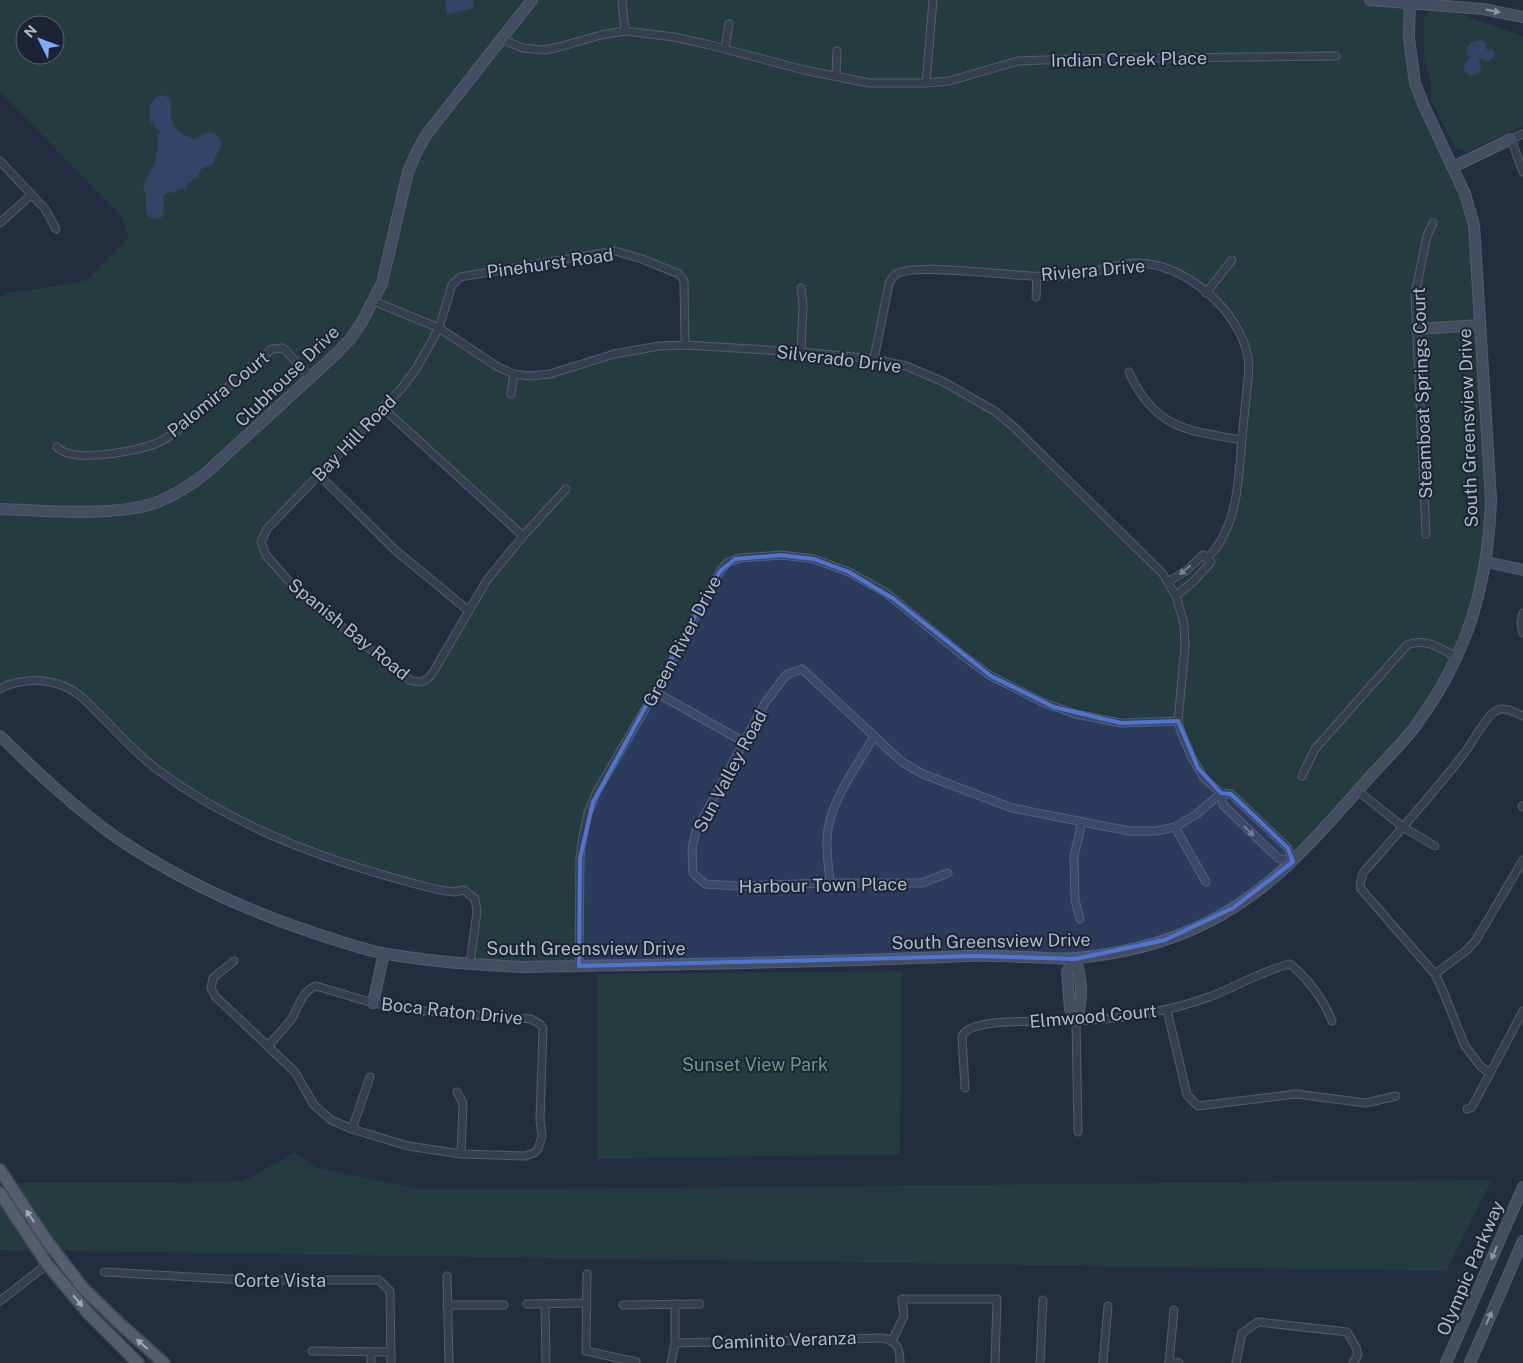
<svg xmlns="http://www.w3.org/2000/svg" width="1523" height="1363" viewBox="0 0 1523 1363" font-family="'Public Sans',sans-serif">
  <style>
    .green { fill: #243c40; fill-rule: evenodd }
    .water { fill: #324566 }
    .lines { fill: none; stroke-linecap: round; stroke-linejoin: round }
    .street-casing { stroke: #545d6d; stroke-width: 9 }
    .secondary-casing { stroke: #545d6d; stroke-width: 12 }
    .primary-casing { stroke: #3f4858; stroke-width: 14 }
    .street { stroke: #363f4f; stroke-width: 7 }
    .secondary { stroke: #444e63; stroke-width: 10 }
    .primary { stroke: #545e6f; stroke-width: 11 }
    .oneway { fill: #8c94a6 }
    .oneway2 { fill: #7a8393 }
    .oneway3 { fill: #9fa8b8 }
    .marked { fill: #5174d3; fill-opacity: 0.2; stroke: #5174d3; stroke-width: 4; stroke-linejoin: round }
    .labels { text-anchor: middle; dominant-baseline: central; stroke-width: 4; stroke-linejoin: round; paint-order: stroke }
    .street-label { font-size: 18px; fill: #b2baca; stroke: #1b2434 }
    .park-label { font-size: 18px; fill: #679d77; stroke: #1b2434 }
  </style>
  <rect width="100%" height="100%" fill="#222d3f"/>
  <g class="green">
    <path d="M0,0H1406L1412,63L1472,219L1490,483L1477,605L1435,698L1296,860L1205,771L1190,747L1182,719C1124,721 1069,712 1017,685C948,650 887,566 809,556C800,555 791,555 782,555C774,555 764,554 756,555C746,556 736,562 727,565L603,785L596,803L588,826L582,869V963L474,962L478,908L465,891C410,881 358,864 305,844C259,826 215,806 174,777C158,765 142,752 128,738C108,719 92,694 66,683C43,673 22,683 0,689V297L8,292L32,290L87,280L129,237L122,217L0,92ZM25,25H55V55H25ZM617,251L682,278L685,345L617,353L531,376L496,366L439,327L457,285L461,280ZM1147,261L1160,262L1183,271L1193,278L1222,307L1233,312L1243,327L1248,340L1253,368L1236,486L1225,534L1206,561L1196,570L1174,586L1160,566L1031,439L1005,415L985,401L944,379L877,359L894,283L897,278L910,271L1073,274ZM386,408L526,536L489,584L437,673C430,680 421,681 413,678C378,653 274,582 265,542L270,529Z"/>
    <polygon points="1433,10 1458,13 1523,36 1523,126 1466,152 1455,148 1431,99 1431,83 1424,56 1424,17"/>
    <polygon points="902,971 900,1154 597,1159 597,974"/>
    <polygon points="295,1152 317,1168 425,1190 1492,1180 1446,1271 0,1250 0,1179 21,1183 242,1182"/>
  </g>
  <g class="water">
    <polygon points="445,0 473,0 474,8 447,14"/>
    <path d="M1480,40L1485,43L1486,49L1490,50L1491,48L1494,51C1496,56 1493,60 1487,61L1481,58L1479,59L1481,69L1479,73L1470,76L1464,70L1465,63L1471,57L1466,54L1468,46L1472,42Z"/>
    <path d="M164,95L171,100V119L174,126L181,134L194,139L207,133L211,132C231,142 215,151 213,164L201,169L198,176L188,183L187,188L179,189L174,193L169,192L164,195C162,203 165,210 162,217C155,221 150,219 146,213V200L143,184L155,163L158,142L157,137L160,132L150,121L149,106L156,97Z"/>
  </g>
  <g class="lines">
    <g class="street-casing">
      <g id="street">
        <polyline points="622,0 625,31"/>
        <polyline points="501,39 523,48 544,50 559,47 601,35 625,31 674,37 710,45 804,70 869,83 926,83 949,81 1018,61 1071,59 1336,56"/>
        <polyline points="725,48 729,24"/>
        <polyline points="836,76 837,51"/>
        <polyline points="926,83 933,0"/>
        <polyline points="1523,134 1511,139 1523,172"/>
        <polyline points="0,161 45,209 56,229"/>
        <polyline points="0,223 31,195"/>
        <polyline points="801,288 803,305 801,352"/>
        <polyline points="1206,293 1232,260"/>
        <polyline points="1036,297 1037,276"/>
        <polyline points="373,301 439,328 498,367 514,374 529,376 550,374 614,354 659,346 685,345 801,352 874,359 906,366 944,382 996,412 1014,427 1163,574 1176,596 1184,624 1185,646 1178,721 1181,732 1192,758 1204,778 1221,793 1231,794 1288,848 1293,862 1278,858 1223,805 1221,793"/>
        <path d="M874,359L889,284C890,282 892,277 895,275C907,264 974,272 992,273C1019,275 1048,279 1075,275C1095,273 1115,264 1135,263C1183,261 1241,311 1248,358C1250,368 1248,379 1247,388C1245,405 1244,421 1242,437C1239,477 1238,529 1207,558"/>
        <path d="M1129,372C1154,428 1187,431 1242,440"/>
        <polyline points="511,394 514,374"/>
        <polyline points="383,408 523,536"/>
        <path d="M57,447C72,464 138,451 157,443C163,441 169,436 174,433L272,349L283,348L311,378"/>
        <polyline points="318,474 395,550 469,611"/>
        <path d="M566,489L523,536L487,580L432,674C425,682 421,684 410,680L299,593L266,555L261,542L267,529L401,389L416,369L439,328L452,285L460,277L615,251L642,259L679,274L684,281L685,345"/>
        <polyline points="1426,534 1415,294 1427,236 1433,223"/>
        <polyline points="1168,582 1186,571 1203,555 1211,562 1195,580 1176,596"/>
        <polyline points="1523,613 1521,624 1523,633"/>
        <path d="M0,689C20,678 45,678 66,687C82,694 93,709 106,721C122,738 139,756 158,770C241,832 339,865 439,890L454,892L464,890L475,899L477,911L470,964"/>
        <polyline points="655,692 744,742"/>
        <path d="M1302,776L1315,749L1407,645C1425,637 1441,649 1457,657"/>
        <polyline points="1358,791 1403,827 1435,846"/>
        <polyline points="1522,806 1523,807"/>
        <polyline points="1175,827 1206,882"/>
        <polyline points="948,873 922,883 830,883 738,886 705,884 693,873 692,848 696,831 765,703 786,675 802,669 902,762 923,774 1012,808 1129,831 1156,831 1175,827 1197,814 1221,793"/>
        <path d="M830,883C829,868 826,852 827,837C830,799 857,768 874,736"/>
        <polyline points="1080,919 1075,900 1074,856 1082,822"/>
        <path d="M234,961L213,978L211,988L215,996L295,1072L314,1105L331,1120L352,1129L408,1146L461,1154L525,1156L534,1153L538,1149L542,1136L540,1120L543,1029L540,1024L531,1019L424,1011L373,1003L316,986C302,991 299,1006 292,1018C285,1028 276,1037 268,1046"/>
        <polyline points="579,966 580,858 583,836 588,813 597,791 657,689 720,571 727,563 740,558 781,555 814,559 849,572 885,592 965,657 991,676 1042,702 1076,714 1121,723 1178,721"/>
        <polyline points="1435,974 1467,950 1476,940 1523,860"/>
        <polyline points="1167,1010 1187,1095 1198,1106 1296,1094 1366,1103 1396,1096"/>
        <polyline points="1076,1022 1078,1132"/>
        <path d="M1490,1073L1481,1067L1465,1046L1443,991L1435,974L1361,889L1360,884L1363,873C1397,834 1431,796 1463,755C1471,745 1485,718 1494,712C1504,705 1514,712 1523,716"/>
        <path d="M965,1088L962,1037C967,1015 1057,1023 1078,1021C1122,1019 1167,1012 1209,997C1236,987 1261,971 1290,964C1308,979 1323,999 1332,1021"/>
        <polyline points="457,1092 463,1103 461,1154"/>
        <polyline points="1467,1109 1472,1107 1523,1011"/>
        <polyline points="352,1129 370,1077"/>
        <polyline points="104,1272 245,1280 379,1280 390,1291 391,1363"/>
        <polyline points="587,1274 586,1351 636,1362"/>
        <polyline points="447,1276 449,1363"/>
        <polyline points="0,1301 58,1256"/>
        <polyline points="527,1304 587,1303"/>
        <polyline points="545,1304 546,1363"/>
        <polyline points="447,1305 504,1305"/>
        <polyline points="623,1305 700,1304"/>
        <polyline points="892,1341 904,1316 902,1299 997,1299 995,1363"/>
        <path d="M675,1343L884,1338C898,1343 900,1348 900,1363"/>
        <polyline points="312,1351 391,1352"/>
        <polyline points="371,1352 371,1363"/>
        <polyline points="1169,1362 1179,1363"/>
        <polyline points="671,1363 675,1343 675,1304"/>
        <polyline points="1040,1363 1043,1300"/>
        <polyline points="1103,1363 1108,1306"/>
        <polyline points="1169,1363 1174,1310"/>
        <polyline points="1236,1363 1242,1333 1258,1322 1347,1332 1356,1347 1358,1355 1353,1363"/>
      </g>
    </g>
    <g class="secondary-casing">
      <g id="secondary">
        <polyline points="1370,0 1483,9 1523,17"/>
        <polyline points="1453,167 1511,139"/>
        <polyline points="1417,329 1480,325"/>
        <path d="M0,509C46,510 118,518 160,501C177,494 192,484 206,473L338,352L351,338L363,320L382,283L408,172L417,151L427,134L532,0"/>
        <polyline points="1486,562 1523,570"/>
        <path d="M0,736C38,773 77,810 120,840C180,880 245,910 314,933C336,940 359,948 382,953C429,962 478,965 525,967C672,964 819,963 966,956C993,955 1019,957 1046,958C1056,958 1066,959 1076,958C1119,954 1162,944 1200,926C1274,891 1316,837 1369,778C1384,761 1401,745 1414,728C1467,657 1488,587 1491,499L1474,225L1465,194L1424,106L1415,83L1409,38L1410,0"/>
        <path d="M1075,959C1083,981 1083,999 1076,1022L1070,1009L1067,972Z"/>
        <polyline points="373,1003 384,953"/>
        <polyline points="1446,1363 1523,1187"/>
        <polyline points="1470,1363 1523,1241"/>
      </g>
    </g>
    <g class="primary-casing">
      <g id="primary">
        <polyline points="0,1170 47,1241 83,1288 119,1323 164,1363"/>
        <polyline points="0,1193 47,1264 88,1313 138,1363"/>
      </g>
    </g>
    <use href="#street" class="street"/>
    <use href="#secondary" class="secondary"/>
    <use href="#primary" class="primary"/>
  </g>
  <defs><path id="oneway-solid" d="M-6-.8H1V-3.2L6.5 0L1 3.2V.8H-6Z" transform="scale(1.25)"/></defs>
  <g class="oneway">
    <use href="#oneway-solid" transform="translate(1493 11) rotate(12)"/>
    <use href="#oneway-solid" transform="translate(1494 1253) rotate(113)"/>
    <use href="#oneway-solid" transform="translate(1489 1318) rotate(-66)"/>
  </g>
  <g class="oneway2">
    <use href="#oneway-solid" transform="translate(1185 570) rotate(141)"/>
    <use href="#oneway-solid" transform="translate(1249 831) rotate(44)"/>
  </g>
  <g class="oneway3">
    <use href="#oneway-solid" transform="translate(30 1216) rotate(-124)"/>
    <use href="#oneway-solid" transform="translate(78 1301) rotate(50)"/>
    <use href="#oneway-solid" transform="translate(142 1344) rotate(-139)"/>
  </g>
  <path class="marked" d="M781,555L814,559L849,572L894,599L991,676L1054,707L1121,723L1178,721L1198,768L1221,793L1231,794L1288,848L1293,862L1233,908L1165,940L1075,959L976,956L579,966L580,858L593,802L720,571L735,559Z"/>
  <g class="labels">
    <g class="street-label">
      <text transform="translate(1129 59) rotate(-1)">Indian Creek Place</text>
      <text transform="translate(550 263) rotate(-8)">Pinehurst Road</text>
      <text transform="translate(1093 270) rotate(-5)">Riviera Drive</text>
      <text transform="translate(839 359) rotate(7)">Silverado Drive</text>
      <text transform="translate(287 376) rotate(-44)">Clubhouse Drive</text>
      <text transform="translate(1422 393) rotate(-92)">Steamboat Springs Court</text>
      <text transform="translate(218 394) rotate(-39)">Palomira Court</text>
      <text transform="translate(1468 428) rotate(-92)">South Greensview Drive</text>
      <text transform="translate(354 438) rotate(-46)">Bay Hill Road</text>
      <text transform="translate(349 629) rotate(39)">Spanish Bay Road</text>
      <text transform="translate(682 641) rotate(-62)">Green River Drive</text>
      <text transform="translate(730 771) rotate(-62)">Sun Valley Road</text>
      <text transform="translate(823 885) rotate(-1)">Harbour Town Place</text>
      <text transform="translate(991 941) rotate(-1)">South Greensview Drive</text>
      <text x="586" y="948">South Greensview Drive</text>
      <text transform="translate(452 1011) rotate(6)">Boca Raton Drive</text>
      <text transform="translate(1093 1016) rotate(-5)">Elmwood Court</text>
      <text transform="translate(1470 1268) rotate(-67)">Olympic Parkway</text>
      <text x="280" y="1280">Corte Vista</text>
      <text transform="translate(784 1340) rotate(-2)">Caminito Veranza</text>
    </g>
    <g class="park-label">
      <text x="755" y="1064">Sunset View Park</text>
    </g>
  </g>
  <g transform="translate(40 40) rotate(312)"><circle r="24" fill="#1b2434" stroke="#576070"/>
  <path d="M0-4L9 19L0 12L-9 19Z" fill="#82abff"/>
  <text y="-8" font-size="14" font-weight="bold" text-anchor="middle" fill="#b2baca">N</text>
  </g>
</svg>
